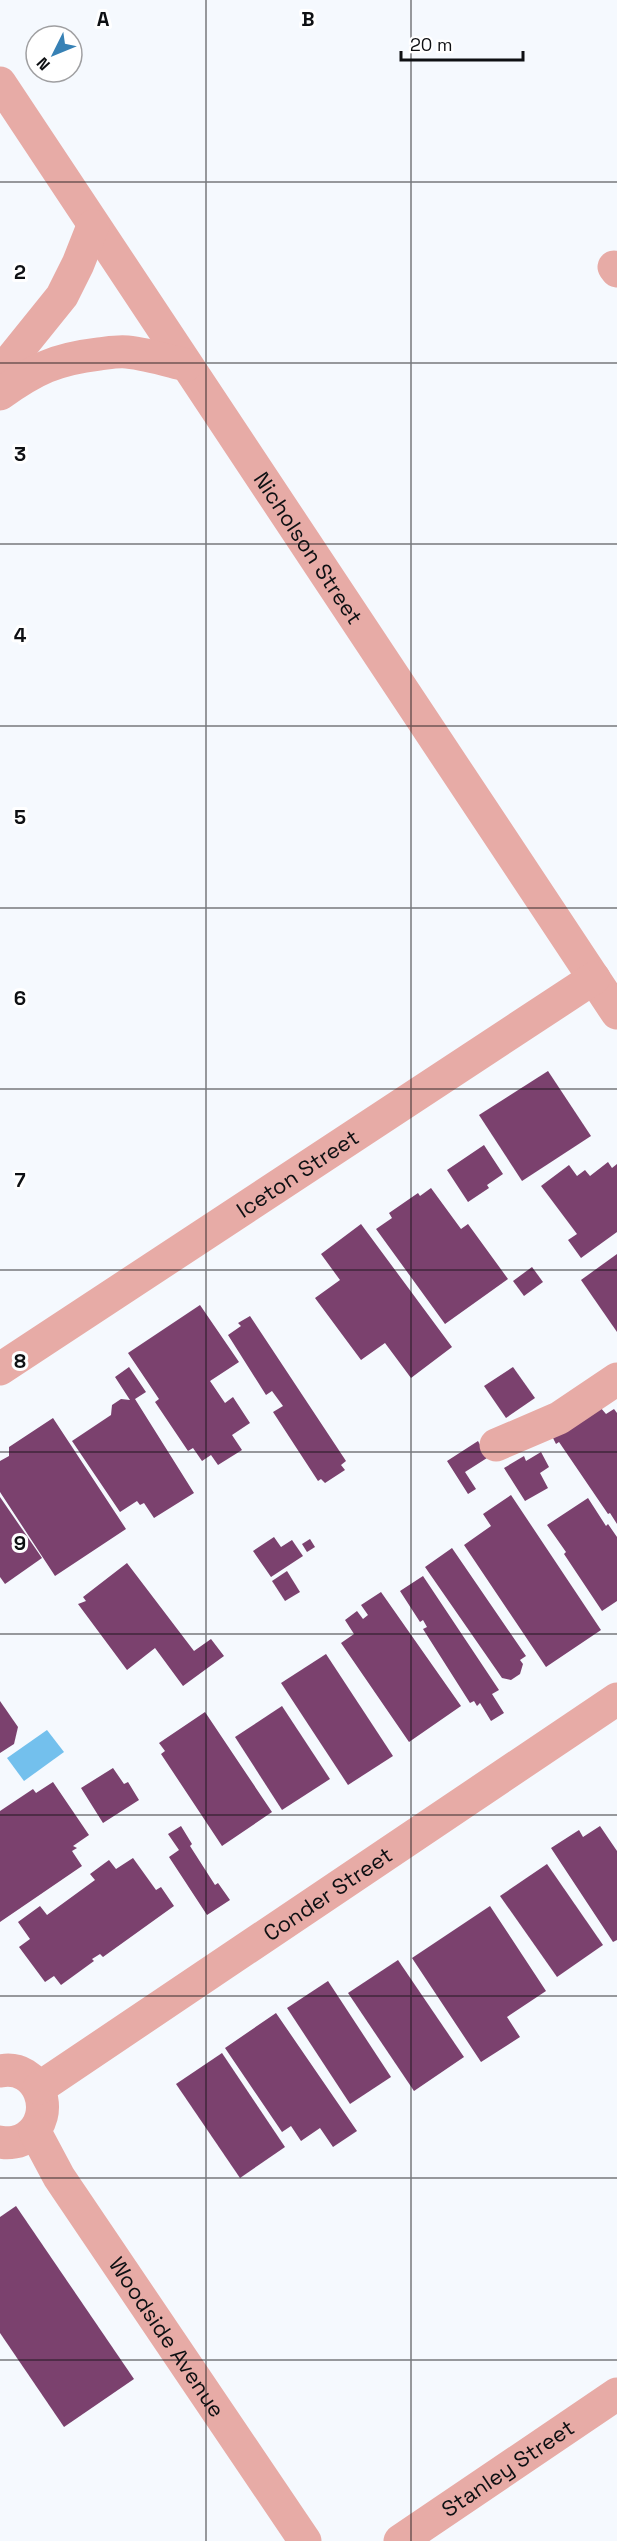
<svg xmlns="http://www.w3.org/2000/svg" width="617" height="2541" viewBox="0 0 617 2541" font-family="'Space Grotesk',sans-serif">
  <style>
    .water { fill: #73c0ed }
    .building { fill: #7b416e }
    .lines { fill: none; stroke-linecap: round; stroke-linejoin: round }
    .minor { stroke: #e7aba6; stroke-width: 33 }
    .grid { fill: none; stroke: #0e1013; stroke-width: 1.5; stroke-opacity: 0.55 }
    .labels { text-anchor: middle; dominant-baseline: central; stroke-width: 6; stroke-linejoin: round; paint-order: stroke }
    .street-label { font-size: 22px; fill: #0e1013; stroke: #fff }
    .grid-label { font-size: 20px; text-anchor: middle; font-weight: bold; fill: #0e1013; stroke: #fff; stroke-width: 6; stroke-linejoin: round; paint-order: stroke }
  </style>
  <rect width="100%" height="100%" fill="#f5f9fe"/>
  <polygon class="water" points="47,1730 64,1752 24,1781 7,1758"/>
  <g class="building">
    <polygon points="548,1071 591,1136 522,1181 479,1115"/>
    <polygon points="484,1145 503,1174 487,1185 489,1188 468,1202 447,1170"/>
    <polygon points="608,1162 612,1168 617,1164 617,1232 581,1258 568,1240 577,1234 541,1186 569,1165 577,1176 585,1170 590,1176"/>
    <polygon points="431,1188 461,1229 468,1224 508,1279 445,1324 376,1229 392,1218 389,1213 418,1193 420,1196"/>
    <polygon points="361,1224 452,1347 411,1378 385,1343 361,1360 315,1298 340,1280 321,1254"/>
    <polygon points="617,1254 617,1332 581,1280"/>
    <polygon points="532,1267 543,1282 524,1296 513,1281"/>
    <polygon points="200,1305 239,1362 210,1381 225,1403 233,1397 250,1423 232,1435 242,1450 218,1465 211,1455 202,1461 193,1448 188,1451 155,1402 159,1399 128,1353"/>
    <polygon points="250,1316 346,1461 341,1465 345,1470 325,1483 321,1479 318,1481 273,1412 283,1406 272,1391 266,1395 228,1335 241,1326 238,1323"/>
    <polygon points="129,1367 146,1392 135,1399 194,1493 154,1518 144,1503 140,1505 137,1501 120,1512 72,1441 111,1415 112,1405 121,1399 130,1400 115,1377"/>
    <polygon points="513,1367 535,1398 506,1418 484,1386"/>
    <polygon points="600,1407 606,1414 614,1409 617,1413 617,1524 610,1513 608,1514 559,1442 556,1444 553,1438"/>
    <polygon points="53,1418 126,1529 55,1576 0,1492 0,1461 9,1456 9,1447"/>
    <polygon points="478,1441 487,1458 465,1472 476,1489 468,1494 447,1461"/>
    <polygon points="541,1452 549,1467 540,1473 548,1488 525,1501 504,1468 524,1456 526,1461"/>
    <polygon points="511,1495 601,1630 546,1667 464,1545 491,1526 483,1514"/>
    <polygon points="0,1497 42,1558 5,1584 0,1577"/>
    <polygon points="588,1498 606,1526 608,1524 617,1537 617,1601 602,1611 564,1554 566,1552 547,1525"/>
    <polygon points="274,1537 281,1547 292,1540 303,1556 271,1577 253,1551"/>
    <polygon points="310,1539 315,1547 307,1552 302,1544"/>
    <polygon points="452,1548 526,1656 520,1660 523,1664 520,1674 511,1680 502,1678 425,1567"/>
    <polygon points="127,1563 194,1651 211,1639 224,1656 183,1686 155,1648 127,1670 78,1604 86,1601 83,1597"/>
    <polygon points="287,1571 300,1592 285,1601 272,1581"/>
    <polygon points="423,1576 499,1690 492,1694 504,1713 491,1721 480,1703 477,1706 474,1701 470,1703 423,1629 427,1627 423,1620 420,1622 400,1591"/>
    <polygon points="381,1592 461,1706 409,1742 341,1643 354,1634 345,1620 357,1611 363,1619 368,1615 361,1605"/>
    <polygon points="326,1654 393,1756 348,1785 281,1683"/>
    <polygon points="0,1701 18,1727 14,1744 0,1753"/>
    <polygon points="282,1706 330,1779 282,1810 235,1737"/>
    <polygon points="205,1712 272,1812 222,1846 161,1754 165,1751 159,1743"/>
    <polygon points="113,1768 124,1784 128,1782 139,1800 103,1823 81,1788"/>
    <polygon points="53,1782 89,1835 73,1846 77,1848 72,1851 82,1866 0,1922 0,1811 33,1789 36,1793"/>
    <polygon points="181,1826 192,1844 190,1846 215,1885 218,1883 230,1900 207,1915 169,1857 179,1850 168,1834"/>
    <polygon points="600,1826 617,1851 617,1940 613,1942 551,1848 579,1830 583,1837"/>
    <polygon points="133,1858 156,1890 161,1887 174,1906 103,1957 100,1954 92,1959 94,1961 61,1985 54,1976 45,1982 19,1947 30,1939 18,1922 40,1906 47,1915 95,1880 90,1874 109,1860 116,1869"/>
    <polygon points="547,1864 603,1945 557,1977 500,1896"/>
    <polygon points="490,1906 546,1991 507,2017 520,2037 481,2062 412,1958"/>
    <polygon points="398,1960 464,2057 414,2091 348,1993"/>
    <polygon points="328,1981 391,2077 350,2104 287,2008"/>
    <polygon points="276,2013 357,2131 333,2147 320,2128 301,2141 291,2126 282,2132 225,2048"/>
    <polygon points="222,2053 285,2147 240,2178 176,2084"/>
    <polygon points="16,2206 134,2379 64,2427 0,2333 0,2217"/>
  </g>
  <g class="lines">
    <g class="minor">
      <path id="s1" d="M0,83L617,1013"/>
      <polyline points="614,267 617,271"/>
      <polyline points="0,373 62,296 78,264 93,226"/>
      <path d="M0,394C35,369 56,359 99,354C108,353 117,351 127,352C147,354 166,360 186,365"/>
      <path id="s2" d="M0,1369L594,978"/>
      <polyline points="496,1445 559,1418 617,1379"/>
      <path d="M0,2071C39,2063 58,2115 27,2137C20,2142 9,2144 0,2142"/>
      <path id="s3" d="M39,2088L617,1699"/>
      <path id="s4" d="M35,2132L59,2177L305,2541"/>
      <path id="s5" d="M400,2541L617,2394"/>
    </g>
  </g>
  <path class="grid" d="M206,0V2541M411,0V2541M0,182H617M0,363H617M0,544H617M0,726H617M0,908H617M0,1089H617M0,1270H617M0,1452H617M0,1634H617M0,1815H617M0,1996H617M0,2178H617M0,2360H617"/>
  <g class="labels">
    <g class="street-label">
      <text stroke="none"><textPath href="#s1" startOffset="558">Nicholson Street</textPath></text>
      <text stroke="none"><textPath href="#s2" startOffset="356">Iceton Street</textPath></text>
      <text stroke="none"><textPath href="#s3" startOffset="348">Conder Street</textPath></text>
      <text stroke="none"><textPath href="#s4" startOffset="244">Woodside Avenue</textPath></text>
      <text stroke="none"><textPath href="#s5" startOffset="130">Stanley Street</textPath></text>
    </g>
  </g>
  <g class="grid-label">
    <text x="103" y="26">A</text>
    <text x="308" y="26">B</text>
    <text x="20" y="279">2</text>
    <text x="20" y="461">3</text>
    <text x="20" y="642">4</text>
    <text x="20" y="824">5</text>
    <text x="20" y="1005">6</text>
    <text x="20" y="1187">7</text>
    <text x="20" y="1368">8</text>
    <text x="20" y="1550">9</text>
  </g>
  <g transform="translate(54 54) rotate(227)"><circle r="28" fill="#ffffff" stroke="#9f9fa1" stroke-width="1.5"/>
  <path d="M0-4.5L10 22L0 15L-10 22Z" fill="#3781b5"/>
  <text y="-9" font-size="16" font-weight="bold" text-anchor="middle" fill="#0e1013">N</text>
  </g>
  <path d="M401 51v9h122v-9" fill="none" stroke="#0e1013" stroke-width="3"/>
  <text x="410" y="51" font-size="18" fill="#0e1013" stroke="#ffffff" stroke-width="4.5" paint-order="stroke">20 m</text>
</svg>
